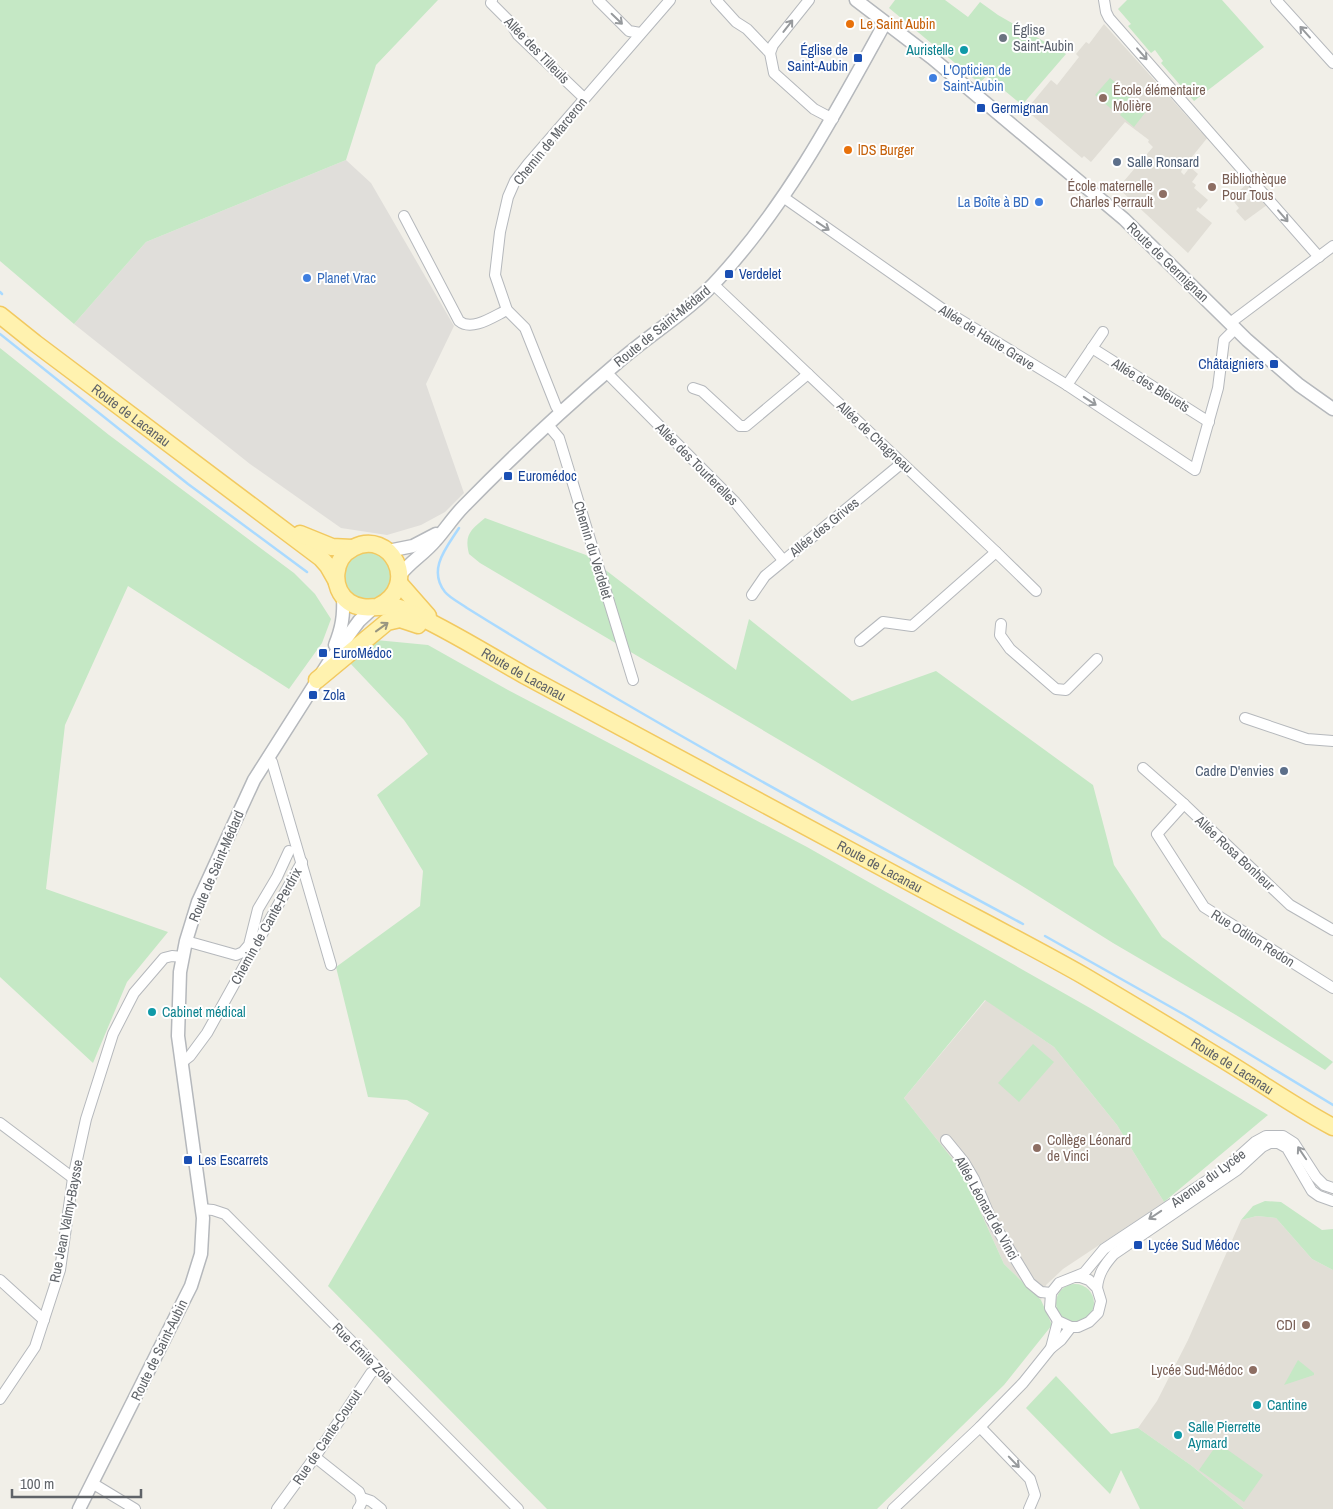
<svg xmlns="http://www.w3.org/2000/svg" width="1333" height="1509" viewBox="0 0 1333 1509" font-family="'Archivo Narrow',sans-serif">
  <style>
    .industrial { fill: #e0deda }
    .education { fill: #e1ded6 }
    .green { fill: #c5e8c5 }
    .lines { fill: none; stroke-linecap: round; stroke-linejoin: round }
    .stream { stroke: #aadaff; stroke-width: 2.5 }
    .minor-casing { stroke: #b5b8bc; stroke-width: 12 }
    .tertiary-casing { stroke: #b5b8bc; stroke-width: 15 }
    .primary-casing { stroke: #f2c960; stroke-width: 19 }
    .minor { stroke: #fff; stroke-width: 10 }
    .tertiary { stroke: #fff; stroke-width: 12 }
    .primary { stroke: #fff2af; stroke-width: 16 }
    .oneway { stroke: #979a9d }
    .oneway2 { stroke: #979581 }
    .food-dot { fill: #e8710a; stroke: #fff; stroke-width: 2 }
    .worship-dot { fill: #6b7280; stroke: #fff; stroke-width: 2 }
    .culture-dot { fill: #0f9aa8; stroke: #fff; stroke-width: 2 }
    .transit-dot { fill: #1a4fb4; stroke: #fff; stroke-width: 2 }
    .shop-dot { fill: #3f7fe0; stroke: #fff; stroke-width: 2 }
    .education-dot { fill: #8d6e63; stroke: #fff; stroke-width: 2 }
    .service-dot { fill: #5c6f8a; stroke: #fff; stroke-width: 2 }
    .labels { text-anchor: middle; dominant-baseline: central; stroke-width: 4; stroke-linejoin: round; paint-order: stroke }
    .food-label { font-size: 14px; fill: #c56008; stroke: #fff; text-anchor: start }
    .worship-label { font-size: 14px; fill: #5b616d; stroke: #fff; text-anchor: start }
    .street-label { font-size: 14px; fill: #5f6368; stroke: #fff }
    .transit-label { font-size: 14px; fill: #164399; stroke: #fff; text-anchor: start }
    .culture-label { font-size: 14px; fill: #0d838f; stroke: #fff; text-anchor: start }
    .shop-label { font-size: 14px; fill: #366cbe; stroke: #fff; text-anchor: start }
    .education-label { font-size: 14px; fill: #785e54; stroke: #fff; text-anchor: start }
    .service-label { font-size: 14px; fill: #4e5e75; stroke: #fff; text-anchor: start }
  </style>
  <rect width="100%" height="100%" fill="#f1efe8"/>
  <polygon class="industrial" points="346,160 371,183 454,326 426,384 464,493 445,512 421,525 387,535 341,528 250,464 74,324 146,242"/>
  <g class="education">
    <polygon points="1104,24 1201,132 1203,131 1208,137 1187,163 1185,162 1181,172 1184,175 1190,167 1198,174 1192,182 1196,185 1194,188 1208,200 1200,209 1198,207 1196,210 1212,223 1188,253 1118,188 1153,147 1148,142 1149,140 1125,122 1091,162 1084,156 1082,158 1026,110 1051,80 1057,85 1079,57 1076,54 1086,42 1089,44"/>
    <polygon points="1248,183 1252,189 1244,196 1248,200 1257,193 1267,205 1245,221 1236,211 1239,208 1231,198"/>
    <polygon points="986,1000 1054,1047 1117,1125 1164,1202 1063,1269 1046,1285 1041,1300 1004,1264 962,1171 904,1098"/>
    <polygon points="1257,1216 1276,1218 1312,1259 1333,1270 1333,1509 1244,1509 1192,1466 1138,1428 1157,1401 1188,1340 1241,1220"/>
  </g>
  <g class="green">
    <polygon points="0,0 438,0 376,65 346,160 146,242 74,324 0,261"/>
    <polygon points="895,0 945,0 968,17 980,2 998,15 1066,54 1022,105 987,76 979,83 889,8"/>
    <polygon points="1127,0 1222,0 1264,47 1194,101 1161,63 1163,61 1155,50 1151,53 1128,26 1131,24 1118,9"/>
    <polygon points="1110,78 1131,96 1116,113 1095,95"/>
    <polygon points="1134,98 1148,109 1134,127 1120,115"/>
    <polygon points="0,348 109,435 294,573 315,594 331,619 322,643 289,689 128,586 65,725 46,889 168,932 127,982 93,1063 0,977"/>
    <path d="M485,518L586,555L736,670L749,619L852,701L936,671L1093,785L1114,865L1162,937L1333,1062L1325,1070L1236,1015L1113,943L1027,889L815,761L480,563L469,554C464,534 471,530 485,518Z"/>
    <polygon points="360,550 384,554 395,576 384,598 366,603 349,596 341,570"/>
    <polygon points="376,640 428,645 508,690 807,847 1090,1008 1268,1115 1164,1202 1117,1125 1054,1047 985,1000 904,1098 962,1171 1004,1264 1041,1300 1052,1325 1004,1385 877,1509 547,1509 328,1286 429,1113 407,1100 368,1097 336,967 420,906 423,871 377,795 428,754 404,720 349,662"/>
    <polygon points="1033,1044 1054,1062 1019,1102 998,1083"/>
    <polygon points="1265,1201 1281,1202 1322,1230 1333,1229 1333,1270 1312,1259 1276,1218 1257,1216 1241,1220 1253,1206"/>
    <circle cx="1075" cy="1303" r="19"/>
    <polygon points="1298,1360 1314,1373 1314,1375 1284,1385"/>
    <polygon points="1056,1376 1111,1434 1138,1428 1192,1466 1244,1509 1140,1509 1121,1470 1110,1494 1026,1408"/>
    <polygon points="1218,1443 1263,1475 1244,1502 1199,1470"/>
  </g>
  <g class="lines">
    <g class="stream">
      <polyline points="0,292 2,294"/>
      <polyline points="0,334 188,484 307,572"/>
      <path d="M459,528C447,547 427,569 445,592C450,598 460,603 467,608C648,721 835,823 1023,924"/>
      <polyline points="1045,936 1185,1015 1333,1105"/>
    </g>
    <g class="minor-casing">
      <g id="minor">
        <polyline points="492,0 491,3 510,22 518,35 584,98"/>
        <polyline points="598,0 629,31 640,33"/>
        <polyline points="716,0 736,22 747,29 770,53 774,73 814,109 833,119"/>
        <polyline points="1104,0 1106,12 1109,18 1319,257"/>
        <polyline points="1276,0 1333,63"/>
        <polyline points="770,53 773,45 809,0"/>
        <polyline points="783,197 944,310 1067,385 1195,470 1218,388 1224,340 1236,328"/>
        <path d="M404,216L459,321C472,332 494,316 507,310"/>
        <polyline points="713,284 996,552 1036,591"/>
        <polyline points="1230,323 1333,246"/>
        <polyline points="1092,348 1209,422"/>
        <polyline points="606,372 735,502 783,560"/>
        <polyline points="1067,385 1103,332"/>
        <polyline points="693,388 702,391 740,426 746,426 808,374"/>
        <polyline points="561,413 556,406 525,328 507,310 495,275 500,232 508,197 515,181 528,164 670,0"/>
        <polyline points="548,425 559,438 633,680"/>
        <polyline points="752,595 765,576 902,463"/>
        <polyline points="1001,624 1000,635 1010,649 1056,689 1066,690 1097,659"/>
        <polyline points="860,641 883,622 912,626 996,552"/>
        <polyline points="1245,718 1307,739 1333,741"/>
        <polyline points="268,757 272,762 331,965"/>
        <polyline points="1143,768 1184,804 1290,905 1333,930"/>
        <polyline points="1184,804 1157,834 1204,907 1333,988"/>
        <polyline points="186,941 236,955 243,952 249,945 258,909 277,877 289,851"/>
        <polyline points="181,1063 190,1056 207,1033 302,862"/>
        <polyline points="0,1123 73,1178"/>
        <polyline points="946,1140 964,1162 974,1179 991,1219 1030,1283 1041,1292 1051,1293"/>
        <polyline points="201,1209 213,1210 225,1214 518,1509"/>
        <polyline points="1078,1276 1089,1280 1097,1288 1101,1301 1098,1313 1089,1322 1078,1327 1071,1327 1058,1321 1050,1308 1051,1293 1059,1283 1084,1273 1104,1249 1226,1168 1255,1142 1266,1136 1283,1136 1294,1143 1316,1177 1324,1185 1333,1188"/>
        <polyline points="0,1280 44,1320"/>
        <path d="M1097,1288C1098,1274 1105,1264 1114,1254L1237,1170L1262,1147L1270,1143H1278L1287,1148L1312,1191L1319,1196L1333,1201"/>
        <polyline points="1051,1348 1058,1321"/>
        <polyline points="0,1399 35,1347 60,1270 73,1178 86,1119 113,1034 134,993 164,958 172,956 182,957"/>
        <polyline points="980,1427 1030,1479 1035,1495 1029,1509"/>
        <path d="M315,1457L359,1492C362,1499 363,1503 358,1509"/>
        <polyline points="92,1483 135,1509"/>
        <polyline points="362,1498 371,1501 381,1509"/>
        <polyline points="277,1509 315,1457 371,1373 379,1368"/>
        <polyline points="893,1509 980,1427 1023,1383 1051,1348 1061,1340 1071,1327"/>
      </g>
    </g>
    <g class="tertiary-casing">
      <g id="tertiary">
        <polyline points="856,0 932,58 1124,219 1247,340 1299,385 1333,409"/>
        <polyline points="388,551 413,546 436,534"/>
        <path d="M400,575C410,562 424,554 435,541C445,530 453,517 464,506C512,457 563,409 616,364C650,334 690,311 720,277C789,201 836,112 885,23"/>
        <path d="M335,645C342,628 344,615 343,596"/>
        <polyline points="79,1509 191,1286 201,1254 203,1218 178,1036 180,972 186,941 198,902 254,780 329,662 359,621 373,608"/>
      </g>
    </g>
    <g class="primary-casing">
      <g id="primary">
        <path id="s1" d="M0,315L35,343L321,558L328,566L336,580"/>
        <polyline points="300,534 332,547 352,548"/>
        <polyline points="399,583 428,616"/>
        <path id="s2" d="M379,606C421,585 390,528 353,548C333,558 330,588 349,602C366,614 386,601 405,610C446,628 485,653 524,675C652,744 779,812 907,881C966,913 1026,943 1084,976C1128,1002 1173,1029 1217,1056C1256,1079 1293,1106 1333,1127"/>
        <polyline points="317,680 387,622 400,619 418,625"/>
      </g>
    </g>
    <use href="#minor" class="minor"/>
    <use href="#tertiary" class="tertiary"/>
    <use href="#primary" class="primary"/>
  </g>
  <defs><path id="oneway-shaft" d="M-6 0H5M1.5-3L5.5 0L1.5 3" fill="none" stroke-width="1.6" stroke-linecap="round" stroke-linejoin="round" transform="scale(1.25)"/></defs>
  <g class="oneway">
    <use href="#oneway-shaft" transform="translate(617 19) rotate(44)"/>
    <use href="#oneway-shaft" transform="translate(788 26) rotate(-52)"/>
    <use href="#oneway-shaft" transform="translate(1305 32) rotate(-132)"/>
    <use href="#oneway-shaft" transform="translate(1142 54) rotate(49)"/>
    <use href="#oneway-shaft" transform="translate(1283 216) rotate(49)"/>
    <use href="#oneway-shaft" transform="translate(823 226) rotate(34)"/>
    <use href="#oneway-shaft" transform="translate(1090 401) rotate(34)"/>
    <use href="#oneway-shaft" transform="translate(1302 1153) rotate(-124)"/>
    <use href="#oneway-shaft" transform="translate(1155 1215) rotate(146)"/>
    <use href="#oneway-shaft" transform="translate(1014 1462) rotate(46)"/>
  </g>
  <use class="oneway2" href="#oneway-shaft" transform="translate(382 627) rotate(-36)"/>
  <g class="food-dot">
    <circle cx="850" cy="24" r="5"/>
    <circle cx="848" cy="150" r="5"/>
  </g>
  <circle class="worship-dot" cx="1003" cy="38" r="5"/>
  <g class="culture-dot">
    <circle cx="964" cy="50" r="5"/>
    <circle cx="152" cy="1012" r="5"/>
    <circle cx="1257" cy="1405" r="5"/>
    <circle cx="1178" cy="1435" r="5"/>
  </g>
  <g class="transit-dot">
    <rect x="853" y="53" width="10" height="10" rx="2.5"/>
    <rect x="976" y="103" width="10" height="10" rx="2.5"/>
    <rect x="724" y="269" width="10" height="10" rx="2.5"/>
    <rect x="1269" y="359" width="10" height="10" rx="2.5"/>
    <rect x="503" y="471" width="10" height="10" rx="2.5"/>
    <rect x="318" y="648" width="10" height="10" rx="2.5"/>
    <rect x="308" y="690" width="10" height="10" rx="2.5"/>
    <rect x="183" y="1155" width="10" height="10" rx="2.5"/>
    <rect x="1133" y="1240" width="10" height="10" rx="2.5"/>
  </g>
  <g class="shop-dot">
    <circle cx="933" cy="78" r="5"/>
    <circle cx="1039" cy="202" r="5"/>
    <circle cx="307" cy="278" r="5"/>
  </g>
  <g class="education-dot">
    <circle cx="1103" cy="98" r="5"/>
    <circle cx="1212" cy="187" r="5"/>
    <circle cx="1163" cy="194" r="5"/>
    <circle cx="1037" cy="1148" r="5"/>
    <circle cx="1306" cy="1325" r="5"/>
    <circle cx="1253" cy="1370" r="5"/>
  </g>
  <g class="service-dot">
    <circle cx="1117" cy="162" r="5"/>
    <circle cx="1284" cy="771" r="5"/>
  </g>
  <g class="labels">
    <g class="food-label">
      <text x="860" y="24">Le Saint Aubin</text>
      <text x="858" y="150">lDS Burger</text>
    </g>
    <g class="worship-label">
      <text x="1013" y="30">Église<tspan x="1013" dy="16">Saint-Aubin</tspan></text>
    </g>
    <g class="street-label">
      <text transform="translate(537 50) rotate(46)">Allée des Tilleuls</text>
      <text transform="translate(550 141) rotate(-51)">Chemin de Marceron</text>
      <text transform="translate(1168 262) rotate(44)">Route de Germignan</text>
      <text transform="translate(662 326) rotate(-39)">Route de Saint-Médard</text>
      <text transform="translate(987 337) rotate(32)">Allée de Haute Grave</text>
      <text transform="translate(1151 385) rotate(32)">Allée des Bleuets</text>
      <text stroke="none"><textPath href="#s1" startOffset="165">Route de Lacanau</textPath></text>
      <text transform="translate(875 437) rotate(43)">Allée de Chagneau</text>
      <text transform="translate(697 464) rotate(45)">Allée des Tourterelles</text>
      <text transform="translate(824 527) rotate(-39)">Allée des Grives</text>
      <text transform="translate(593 550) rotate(73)">Chemin du Verdelet</text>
      <text stroke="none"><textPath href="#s2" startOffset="360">Route de Lacanau</textPath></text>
      <text transform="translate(1235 853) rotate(43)">Allée Rosa Bonheur</text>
      <text transform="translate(216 866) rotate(-67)">Route de Saint-Médard</text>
      <text stroke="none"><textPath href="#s2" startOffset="765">Route de Lacanau</textPath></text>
      <text transform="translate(266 926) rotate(-61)">Chemin de Cante-Perdrix</text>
      <text transform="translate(1253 938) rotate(32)">Rue Odilon Redon</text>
      <text stroke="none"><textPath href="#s2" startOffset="1170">Route de Lacanau</textPath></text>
      <text transform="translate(1208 1178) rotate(-36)">Avenue du Lycée</text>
      <text transform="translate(987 1208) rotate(61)">Allée Léonard de Vinci</text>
      <text transform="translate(66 1221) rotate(-79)">Rue Jean Valmy-Baysse</text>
      <text transform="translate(159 1350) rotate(-64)">Route de Saint-Aubin</text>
      <text transform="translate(363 1353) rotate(45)">Rue Émile Zola</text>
      <text transform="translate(327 1437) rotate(-56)">Rue de Cante-Coucut</text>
    </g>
    <g class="transit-label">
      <text x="848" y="50" text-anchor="end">Église de<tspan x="848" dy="16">Saint-Aubin</tspan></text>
      <text x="991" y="108">Germignan</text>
      <text x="739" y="274">Verdelet</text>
      <text x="1264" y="364" text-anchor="end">Châtaigniers</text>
      <text x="518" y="476">Euromédoc</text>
      <text x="333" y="653">EuroMédoc</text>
      <text x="323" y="695">Zola</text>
      <text x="198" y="1160">Les Escarrets</text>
      <text x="1148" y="1245">Lycée Sud Médoc</text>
    </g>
    <g class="culture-label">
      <text x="954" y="50" text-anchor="end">Auristelle</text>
      <text x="162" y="1012">Cabinet médical</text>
      <text x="1267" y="1405">Cantine</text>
      <text x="1188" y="1427">Salle Pierrette<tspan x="1188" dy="16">Aymard</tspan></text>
    </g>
    <g class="shop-label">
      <text x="943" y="70">L'Opticien de<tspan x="943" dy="16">Saint-Aubin</tspan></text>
      <text x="1029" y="202" text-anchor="end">La Boîte à BD</text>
      <text x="317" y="278">Planet Vrac</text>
    </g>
    <g class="education-label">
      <text x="1113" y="90">École élémentaire<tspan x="1113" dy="16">Molière</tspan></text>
      <text x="1222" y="179">Bibliothèque<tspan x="1222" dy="16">Pour Tous</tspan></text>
      <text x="1153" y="186" text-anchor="end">École maternelle<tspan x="1153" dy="16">Charles Perrault</tspan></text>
      <text x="1047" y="1140">Collège Léonard<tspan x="1047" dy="16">de Vinci</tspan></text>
      <text x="1296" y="1325" text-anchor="end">CDI</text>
      <text x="1243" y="1370" text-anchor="end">Lycée Sud-Médoc</text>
    </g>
    <g class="service-label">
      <text x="1127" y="162">Salle Ronsard</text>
      <text x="1274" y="771" text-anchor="end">Cadre D'envies</text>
    </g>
  </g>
  <path d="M12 1489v8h129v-8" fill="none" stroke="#5f6368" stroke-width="2.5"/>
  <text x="20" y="1489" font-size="15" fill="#5f6368" stroke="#ffffff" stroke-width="4" paint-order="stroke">100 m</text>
</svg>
